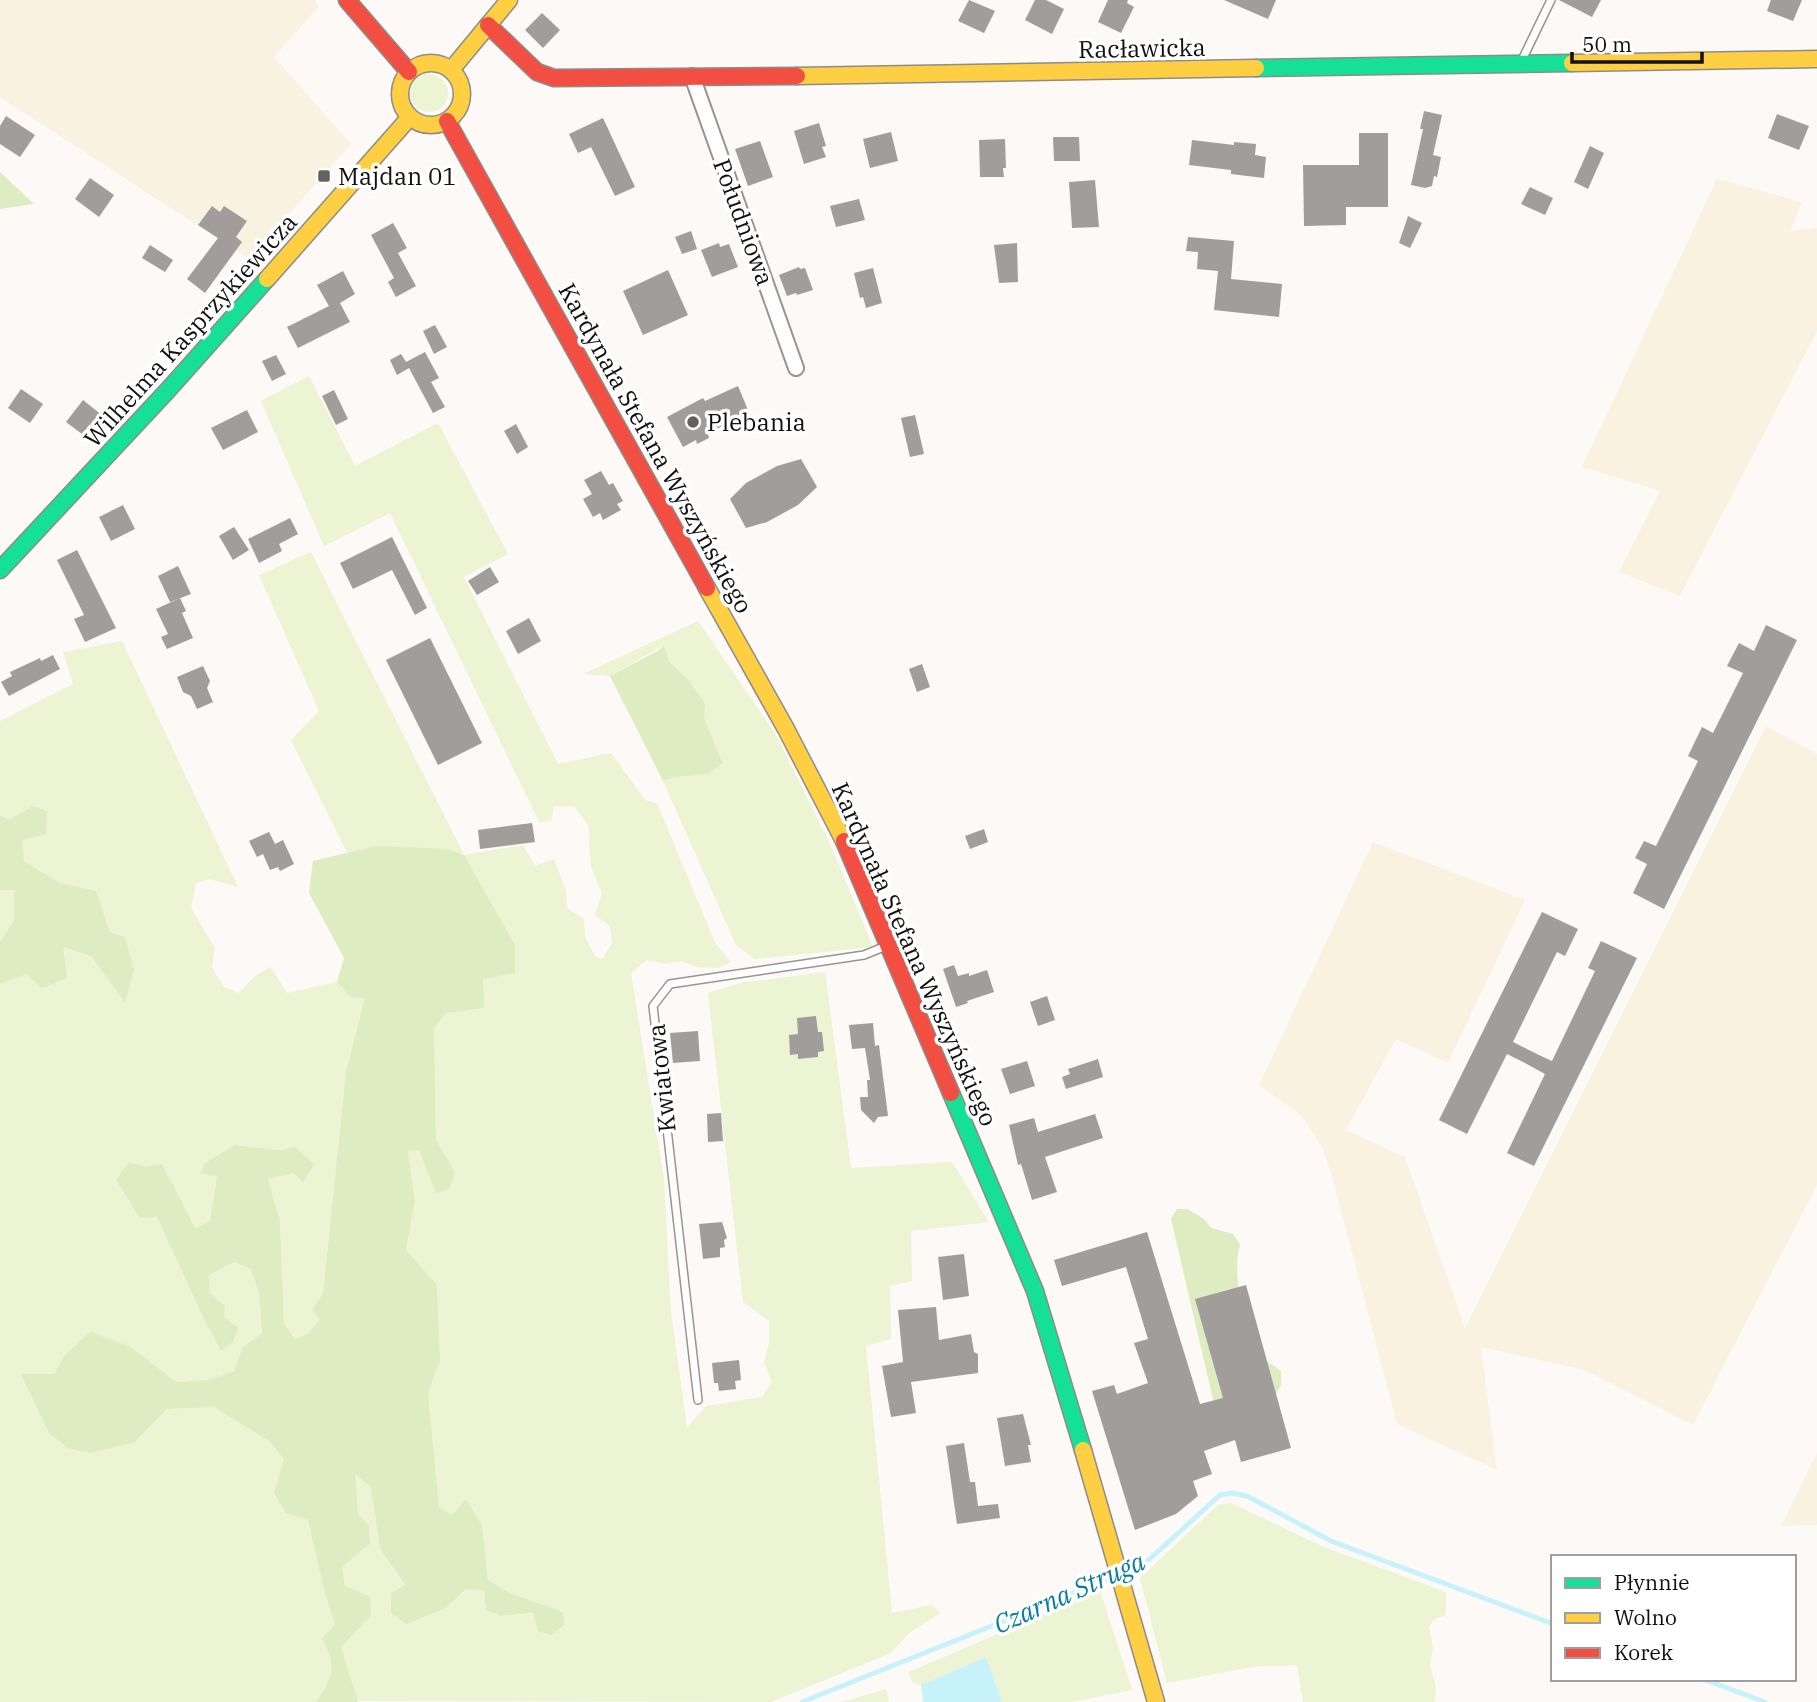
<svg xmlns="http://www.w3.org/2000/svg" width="1817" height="1702" viewBox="0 0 1817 1702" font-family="'IBM Plex Serif',serif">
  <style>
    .farmland { fill: #faf2e1 }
    .green { fill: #ecf4d3 }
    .forest { fill: #deecc1 }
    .water { fill: #c8f2fa }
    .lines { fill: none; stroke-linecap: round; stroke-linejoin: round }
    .stream { stroke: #c8f2fa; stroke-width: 5 }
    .building { fill: #a09d9b }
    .lane-casing { stroke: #969594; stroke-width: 10 }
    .street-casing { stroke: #969594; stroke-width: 18 }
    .fast-casing { stroke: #8d8c8a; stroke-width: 19 }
    .slow-casing { stroke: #8d8c8a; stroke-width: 19 }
    .jam-casing { stroke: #8d8c8a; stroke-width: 19 }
    .lane { stroke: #fffefe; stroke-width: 7 }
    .street { stroke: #fffefe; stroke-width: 14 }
    .fast { stroke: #16e098; stroke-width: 16 }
    .slow { stroke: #ffcf43; stroke-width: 16 }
    .jam { stroke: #f24e42; stroke-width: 16 }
    .poi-dot { fill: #636260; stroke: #fff; stroke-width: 2.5 }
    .labels { text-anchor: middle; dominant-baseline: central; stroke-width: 7; stroke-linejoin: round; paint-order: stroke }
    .street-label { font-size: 24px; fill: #101010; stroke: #fff }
    .poi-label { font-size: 24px; fill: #101010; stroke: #fff; text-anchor: start }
    .water-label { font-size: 26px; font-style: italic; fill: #0b7ca1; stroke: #fff }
  </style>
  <rect width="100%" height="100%" fill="#fcf9f6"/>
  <g class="farmland">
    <polygon points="0,0 315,0 319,6 274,57 351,144 249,259 0,97"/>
    <polygon points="1717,179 1802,202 1790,231 1817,228 1817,331 1680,596 1619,572 1660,491 1582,467"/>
    <polygon points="1766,726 1817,754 1817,1185 1693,1425 1584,1370 1481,1347 1497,1470 1397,1424 1333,1180 1323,1149 1301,1115 1259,1085 1373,842 1525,900 1448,1063 1396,1039 1346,1130 1405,1157 1465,1328"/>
    <polygon points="1817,1453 1817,1525 1781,1526"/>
  </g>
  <g class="green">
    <circle cx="429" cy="93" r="19"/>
    <polygon points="309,376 355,466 438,423 508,554 464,577 558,764 611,753 645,800 657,803 715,943 731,962 718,968 697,967 680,961 666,964 647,960 631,973 664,1179 671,1312 687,1428 706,1406 762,1397 772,1382 764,1363 769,1343 769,1321 743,1302 708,993 741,983 825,972 851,1168 952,1162 989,1222 911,1231 912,1281 890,1286 891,1339 866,1346 892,1613 932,1605 940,1613 908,1634 891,1653 771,1702 357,1701 341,1647 345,1586 342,1567 370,1544 369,1525 358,1514 354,1473 371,1486 380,1549 405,1586 446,1608 466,1589 484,1590 486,1610 501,1616 562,1612 510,1593 488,1580 482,1525 466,1499 452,1515 439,1507 428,1393 440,1361 437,1286 406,1250 415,1201 408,1152 419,1150 454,1172 436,1140 434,1028 445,1013 376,846 347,853 291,740 319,711 259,575 311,552 464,855 523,845 535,866 554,859 566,890 567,908 584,919 585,937 595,956 602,959 612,943 610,926 595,915 602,893 591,867 588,825 575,807 554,806 551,821 539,822 390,513 324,546 261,401"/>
    <polygon points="698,621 776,735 830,844 873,947 754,959 736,945 663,781 675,777 708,774 723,763 688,679 669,662 664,645 610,676 583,674"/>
    <path d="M122,641L238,887L210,879L196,883L191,908L215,948L212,968L224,987L239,993L256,975L271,967L287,993L337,982L350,997L366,998L346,1072L323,1293L312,1310L320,1320L309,1334L295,1339L284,1323L280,1220L268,1179L294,1173L295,1147L279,1150L235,1145L205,1163L200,1173L217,1177L210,1221L194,1228L162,1164L157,1217L202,1315L221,1350L224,1318L210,1293L209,1275L236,1262L251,1268L259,1294L262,1333L242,1348L236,1371L207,1380L176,1382L131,1347L64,1356L54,1375L21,1374L135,1442L167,1409L214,1407L269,1441L284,1458L286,1513L308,1519L324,1590L336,1624L329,1683L316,1702H0V984L27,974L63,947L91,956L110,932L96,891L60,883L24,861C22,841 18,826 0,815V721L73,684L63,652Z"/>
    <polygon points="0,890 14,890 14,920 0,942"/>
    <polygon points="1231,1503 1324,1547 1446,1592 1446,1615 1434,1619 1429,1627 1433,1648 1430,1666 1436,1687 1435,1702 1303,1702 1297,1665 1252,1667 1167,1683 1140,1578 1218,1505"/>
    <polygon points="1100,1590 1132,1690 1071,1702 1002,1702 986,1657 921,1685 912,1682 909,1672"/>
    <polygon points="886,1689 889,1702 842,1702"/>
  </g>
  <g class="forest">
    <polygon points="0,172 34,204 0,209"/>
    <polygon points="664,645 669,662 688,679 705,704 704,718 723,763 708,774 675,777 663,781 610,676 659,650"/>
    <polygon points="33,806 47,811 46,834 22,840 24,861 60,883 96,891 110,932 125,937 134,970 125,1002 91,956 63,947 67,978 42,988 27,974 0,984 0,942 14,920 14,890 0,890 0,815 9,820"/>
    <path d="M376,846L447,849L464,855L515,945V973L483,979L484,1008L446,1013L434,1028L436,1140L455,1172L449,1189L436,1193L419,1150L408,1152L415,1201L406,1250L437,1285L440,1361L428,1393L439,1507L452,1515L466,1499L482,1525L488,1580L510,1593L563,1612L564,1625L551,1635L538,1631L533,1613L501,1616L486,1610L484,1590L466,1589L446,1608L406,1624L391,1613V1593L405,1585L380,1549L371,1487L355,1474L358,1514L369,1525L370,1544L342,1567L345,1586L370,1597L371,1615L341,1647L358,1702H316C333,1678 337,1665 322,1639L335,1624L324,1590L308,1520L286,1513L274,1493L284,1459L269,1441L214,1407L167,1409L135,1442L90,1453L68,1448L49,1433L21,1374H54L64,1356L90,1332L131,1347L176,1382L207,1380L235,1371L242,1348L262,1333L259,1294L251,1269L235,1262L209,1275L210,1293L225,1306L224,1318L239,1328L233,1342L221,1351L202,1315L157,1217L140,1218L116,1180L129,1162L146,1167L162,1164L195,1228L210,1221L217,1177L200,1173L205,1163L235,1145L279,1150L295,1147L314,1164L303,1183L294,1173L268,1179L280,1220L284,1323L295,1339L309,1333L320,1320L312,1310L323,1293L346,1072L365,998L350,997L337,982L344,958L309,893L313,861Z"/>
    <path d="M1177,1209H1187L1204,1219L1211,1228L1233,1234L1240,1244C1231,1280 1246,1318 1254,1352L1281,1371V1386L1274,1397L1215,1408L1171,1219Z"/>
  </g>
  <polygon class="water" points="986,1657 1002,1702 923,1702 921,1685"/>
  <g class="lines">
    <g class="stream">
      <polyline points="1125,1573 1142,1566 1220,1495 1233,1493 1249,1497 1331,1541 1553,1624"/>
      <polyline points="1703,1679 1765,1702"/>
      <polyline points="802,1702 1116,1576"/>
    </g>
  </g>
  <g class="building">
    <polygon points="969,0 995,11 984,33 958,21"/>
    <polygon points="1035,0 1046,0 1064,9 1052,34 1025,20"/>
    <polygon points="1108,0 1128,0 1127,3 1134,7 1121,33 1098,22"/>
    <polygon points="1224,0 1276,0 1268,19"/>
    <polygon points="1559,0 1601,0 1592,17"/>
    <polygon points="1771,0 1802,0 1793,21 1767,11"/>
    <polygon points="542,13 560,30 543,48 525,30"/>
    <polygon points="1424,111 1442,115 1433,155 1441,157 1437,177 1434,176 1432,186 1425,188 1411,185 1423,129 1420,129"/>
    <polygon points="1777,114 1809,126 1799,150 1768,138"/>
    <polygon points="6,116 35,135 20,157 0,144 0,126"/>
    <polygon points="603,118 635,187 615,196 591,147 578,153 569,134"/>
    <polygon points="819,123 826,146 822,147 826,157 804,164 794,131"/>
    <polygon points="891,132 898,161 870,168 863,139"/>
    <polygon points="1359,133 1388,133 1388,207 1346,207 1346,225 1304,226 1303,165 1359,165"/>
    <polygon points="1053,137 1079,137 1080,161 1054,161"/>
    <polygon points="1005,139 1006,168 1003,168 1004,177 980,177 979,140"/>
    <polygon points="1192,140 1234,145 1234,142 1256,144 1255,155 1266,157 1264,178 1231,174 1231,170 1189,165"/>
    <polygon points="760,141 773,177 748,186 735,149"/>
    <polygon points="1590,146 1604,153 1588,189 1574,182"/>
    <polygon points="90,178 114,195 99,217 75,199"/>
    <polygon points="1095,180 1099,227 1072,228 1069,182"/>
    <polygon points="1530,187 1553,198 1545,215 1521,204"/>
    <polygon points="859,199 865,220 836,227 830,206"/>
    <polygon points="212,206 220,212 224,206 247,221 236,237 242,242 205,293 187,279 218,238 198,225"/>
    <polygon points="1408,216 1422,223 1410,248 1399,243"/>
    <polygon points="393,223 407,248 398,253 416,286 396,297 388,282 394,278 371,235"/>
    <polygon points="691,231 697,249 682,254 675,237"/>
    <polygon points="1188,237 1234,241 1231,279 1282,284 1279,317 1214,310 1218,271 1197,269 1198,252 1186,251"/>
    <polygon points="719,243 720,247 729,244 738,267 712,277 701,250"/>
    <polygon points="1017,243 1018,282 999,283 994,245"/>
    <polygon points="150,245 173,260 165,272 142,258"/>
    <polygon points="799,267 800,269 805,268 813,290 797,295 796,293 787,296 779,275"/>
    <polygon points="873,268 882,303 866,308 863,297 860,298 854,273"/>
    <polygon points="668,270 688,315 643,335 623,291"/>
    <polygon points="343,271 355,294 340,303 350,322 298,348 287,327 329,306 317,285"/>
    <polygon points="435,325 447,347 434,354 423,331"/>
    <polygon points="425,352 439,378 431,382 445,407 433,413 409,368 397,375 390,360 401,354 406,362"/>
    <polygon points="276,355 286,374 272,381 262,361"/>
    <polygon points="738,386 753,422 740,427 736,418 708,434 709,438 697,444 696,440 683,447 667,417 703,398 705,401"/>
    <polygon points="21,389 43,404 30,423 8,408"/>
    <polygon points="334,390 348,419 336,425 322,396"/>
    <polygon points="83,400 103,416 86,437 66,422"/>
    <polygon points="247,410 258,432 223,450 211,428"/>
    <polygon points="915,415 924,454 910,457 901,418"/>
    <polygon points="516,424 528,447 517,454 504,431"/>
    <polygon points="801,459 817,487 798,505 767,522 746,528 730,499 746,483 777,466"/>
    <polygon points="601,471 609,485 613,483 623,501 617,504 621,510 603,520 600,513 593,517 583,499 592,494 584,480"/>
    <polygon points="123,505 135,529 111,541 99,517"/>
    <polygon points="290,518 298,534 279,544 282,551 259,563 248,539"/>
    <polygon points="234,527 249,550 233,560 219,536"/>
    <polygon points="392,537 427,608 415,615 392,570 353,589 340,563"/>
    <polygon points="77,550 116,628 85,642 74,619 84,615 57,560"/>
    <polygon points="178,566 191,594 170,602 158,576"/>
    <polygon points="490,567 499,582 477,595 468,581"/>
    <polygon points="180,598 186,611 182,613 193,638 167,649 161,637 168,634 156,609"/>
    <polygon points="529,618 541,641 518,654 506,631"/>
    <polygon points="1766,625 1797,640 1664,909 1633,893 1647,864 1635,858 1644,841 1656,846 1698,761 1688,756 1702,727 1713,733 1743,673 1727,666 1739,643 1754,651"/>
    <polygon points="430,638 482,743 438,765 386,660"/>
    <polygon points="53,655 60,669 9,696 1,682 12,676 10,672 40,658 41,661"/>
    <polygon points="922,664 930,687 917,692 909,669"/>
    <polygon points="203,666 210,681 207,688 213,702 197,709 191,696 183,692 177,677"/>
    <polygon points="532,823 535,842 480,849 478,830"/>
    <polygon points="984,829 988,842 970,849 965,836"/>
    <polygon points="269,832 275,844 283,840 294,864 280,871 278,867 270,870 263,854 257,857 249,841"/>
    <polygon points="1542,912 1578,929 1565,956 1557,952 1513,1042 1541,1056 1552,1061 1595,971 1588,968 1601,941 1637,958 1534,1166 1507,1153 1545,1074 1523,1062 1507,1054 1467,1134 1439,1120"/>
    <polygon points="954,965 958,976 969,973 969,976 987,970 994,992 967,1001 968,1003 956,1007 943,969"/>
    <polygon points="1047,996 1055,1020 1038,1026 1030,1002"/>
    <polygon points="816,1016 818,1032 822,1032 824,1051 818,1052 818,1057 798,1059 798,1054 790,1055 789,1035 798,1034 797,1018"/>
    <polygon points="873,1023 875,1046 879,1045 888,1116 878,1117 874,1123 861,1110 860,1097 868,1097 867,1080 870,1080 865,1048 852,1049 849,1025"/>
    <polygon points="698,1031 700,1061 673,1063 670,1033"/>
    <polygon points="1098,1059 1103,1077 1066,1089 1062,1077 1070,1074 1068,1069"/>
    <polygon points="1027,1061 1035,1086 1010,1094 1001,1069"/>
    <polygon points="721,1113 723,1141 708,1142 707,1114"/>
    <polygon points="1095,1114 1103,1138 1045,1157 1057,1192 1032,1200 1021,1164 1018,1165 1009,1125 1034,1118 1038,1132"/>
    <polygon points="722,1222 727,1238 724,1240 725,1247 720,1248 720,1257 703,1259 699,1224"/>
    <polygon points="1147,1232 1200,1404 1223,1398 1195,1299 1246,1285 1291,1448 1241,1462 1235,1440 1204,1451 1212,1474 1193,1481 1198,1496 1176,1514 1135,1530 1092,1391 1114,1385 1117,1394 1148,1383 1134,1343 1148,1339 1126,1267 1062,1286 1054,1260"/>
    <polygon points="964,1254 969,1296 943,1300 938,1257"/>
    <polygon points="936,1307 939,1340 971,1334 974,1352 978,1354 978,1373 911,1382 916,1413 891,1417 882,1366 903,1362 898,1310"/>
    <polygon points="739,1360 741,1380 735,1381 736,1389 719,1391 718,1383 714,1383 712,1363"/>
    <polygon points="1023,1414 1031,1445 1028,1445 1031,1462 1005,1466 997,1418"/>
    <polygon points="964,1443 970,1482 975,1482 978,1506 998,1504 1000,1518 957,1524 946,1446"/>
  </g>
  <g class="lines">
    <g class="lane-casing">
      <g id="lane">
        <polyline points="1522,60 1551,0"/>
        <polyline points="698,1400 653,1006 670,984 864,955 886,946"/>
      </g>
    </g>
    <g class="street-casing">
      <polyline id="street" points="692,76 796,368"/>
    </g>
    <g class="fast-casing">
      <g id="fast">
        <polyline points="1256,68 1572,63"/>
        <polyline points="0,570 168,390 267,279"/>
        <polyline points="951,1093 1035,1291 1083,1450"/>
      </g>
    </g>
    <g class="slow-casing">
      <g id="slow">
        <polyline points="1572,63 1817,59"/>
        <circle cx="431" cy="94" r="31"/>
        <polyline points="451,70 509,0"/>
        <polyline points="797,76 1256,68"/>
        <polyline points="267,279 410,117"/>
        <polyline points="707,588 786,729 844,841"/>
        <polyline points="1083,1450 1156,1702"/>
      </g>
    </g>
    <g class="jam-casing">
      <g id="jam">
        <polyline points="347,0 409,72"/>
        <polyline points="488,25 537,72 554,78 797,76"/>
        <polyline points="447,121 707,588"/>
        <polyline points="844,841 951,1093"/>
      </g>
    </g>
    <use href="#lane" class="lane"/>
    <use href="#street" class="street"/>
    <use href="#fast" class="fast"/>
    <use href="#slow" class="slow"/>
    <use href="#jam" class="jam"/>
  </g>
  <g class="poi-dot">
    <rect x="317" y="169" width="14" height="14" rx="3.5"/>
    <circle cx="693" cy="422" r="7"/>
  </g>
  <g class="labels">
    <g class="street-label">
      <text transform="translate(1142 48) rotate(-1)">Racławicka</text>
      <text transform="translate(744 222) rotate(70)">Południowa</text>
      <text transform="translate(190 330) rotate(-48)">Wilhelma Kasprzykiewicza</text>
      <text transform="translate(656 448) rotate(61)">Kardynała Stefana Wyszyńskiego</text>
      <text transform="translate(915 954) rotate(66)">Kardynała Stefana Wyszyńskiego</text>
      <text transform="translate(661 1078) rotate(-96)">Kwiatowa</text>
    </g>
    <g class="poi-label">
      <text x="338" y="176">Majdan 01</text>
      <text x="707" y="422">Plebania</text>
    </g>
    <g class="water-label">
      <text transform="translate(1069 1592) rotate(-24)">Czarna Struga</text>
    </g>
  </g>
  <rect x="1551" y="1555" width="245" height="126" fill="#ffffff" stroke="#9f9f9f" stroke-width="2"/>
  <rect x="1565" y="1578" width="35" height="10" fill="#16e098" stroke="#9f9f9f" stroke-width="2"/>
  <text x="1614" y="1590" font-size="21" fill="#101010">Płynnie</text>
  <rect x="1565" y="1613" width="35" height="10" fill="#ffcf43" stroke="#9f9f9f" stroke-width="2"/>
  <text x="1614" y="1625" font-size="21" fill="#101010">Wolno</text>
  <rect x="1565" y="1648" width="35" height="10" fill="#f24e42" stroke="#9f9f9f" stroke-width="2"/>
  <text x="1614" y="1660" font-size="21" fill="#101010">Korek</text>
  <path d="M1572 52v10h130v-10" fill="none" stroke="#101010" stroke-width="3.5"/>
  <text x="1582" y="52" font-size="21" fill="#101010" stroke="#ffffff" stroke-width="5" paint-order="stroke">50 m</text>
</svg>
